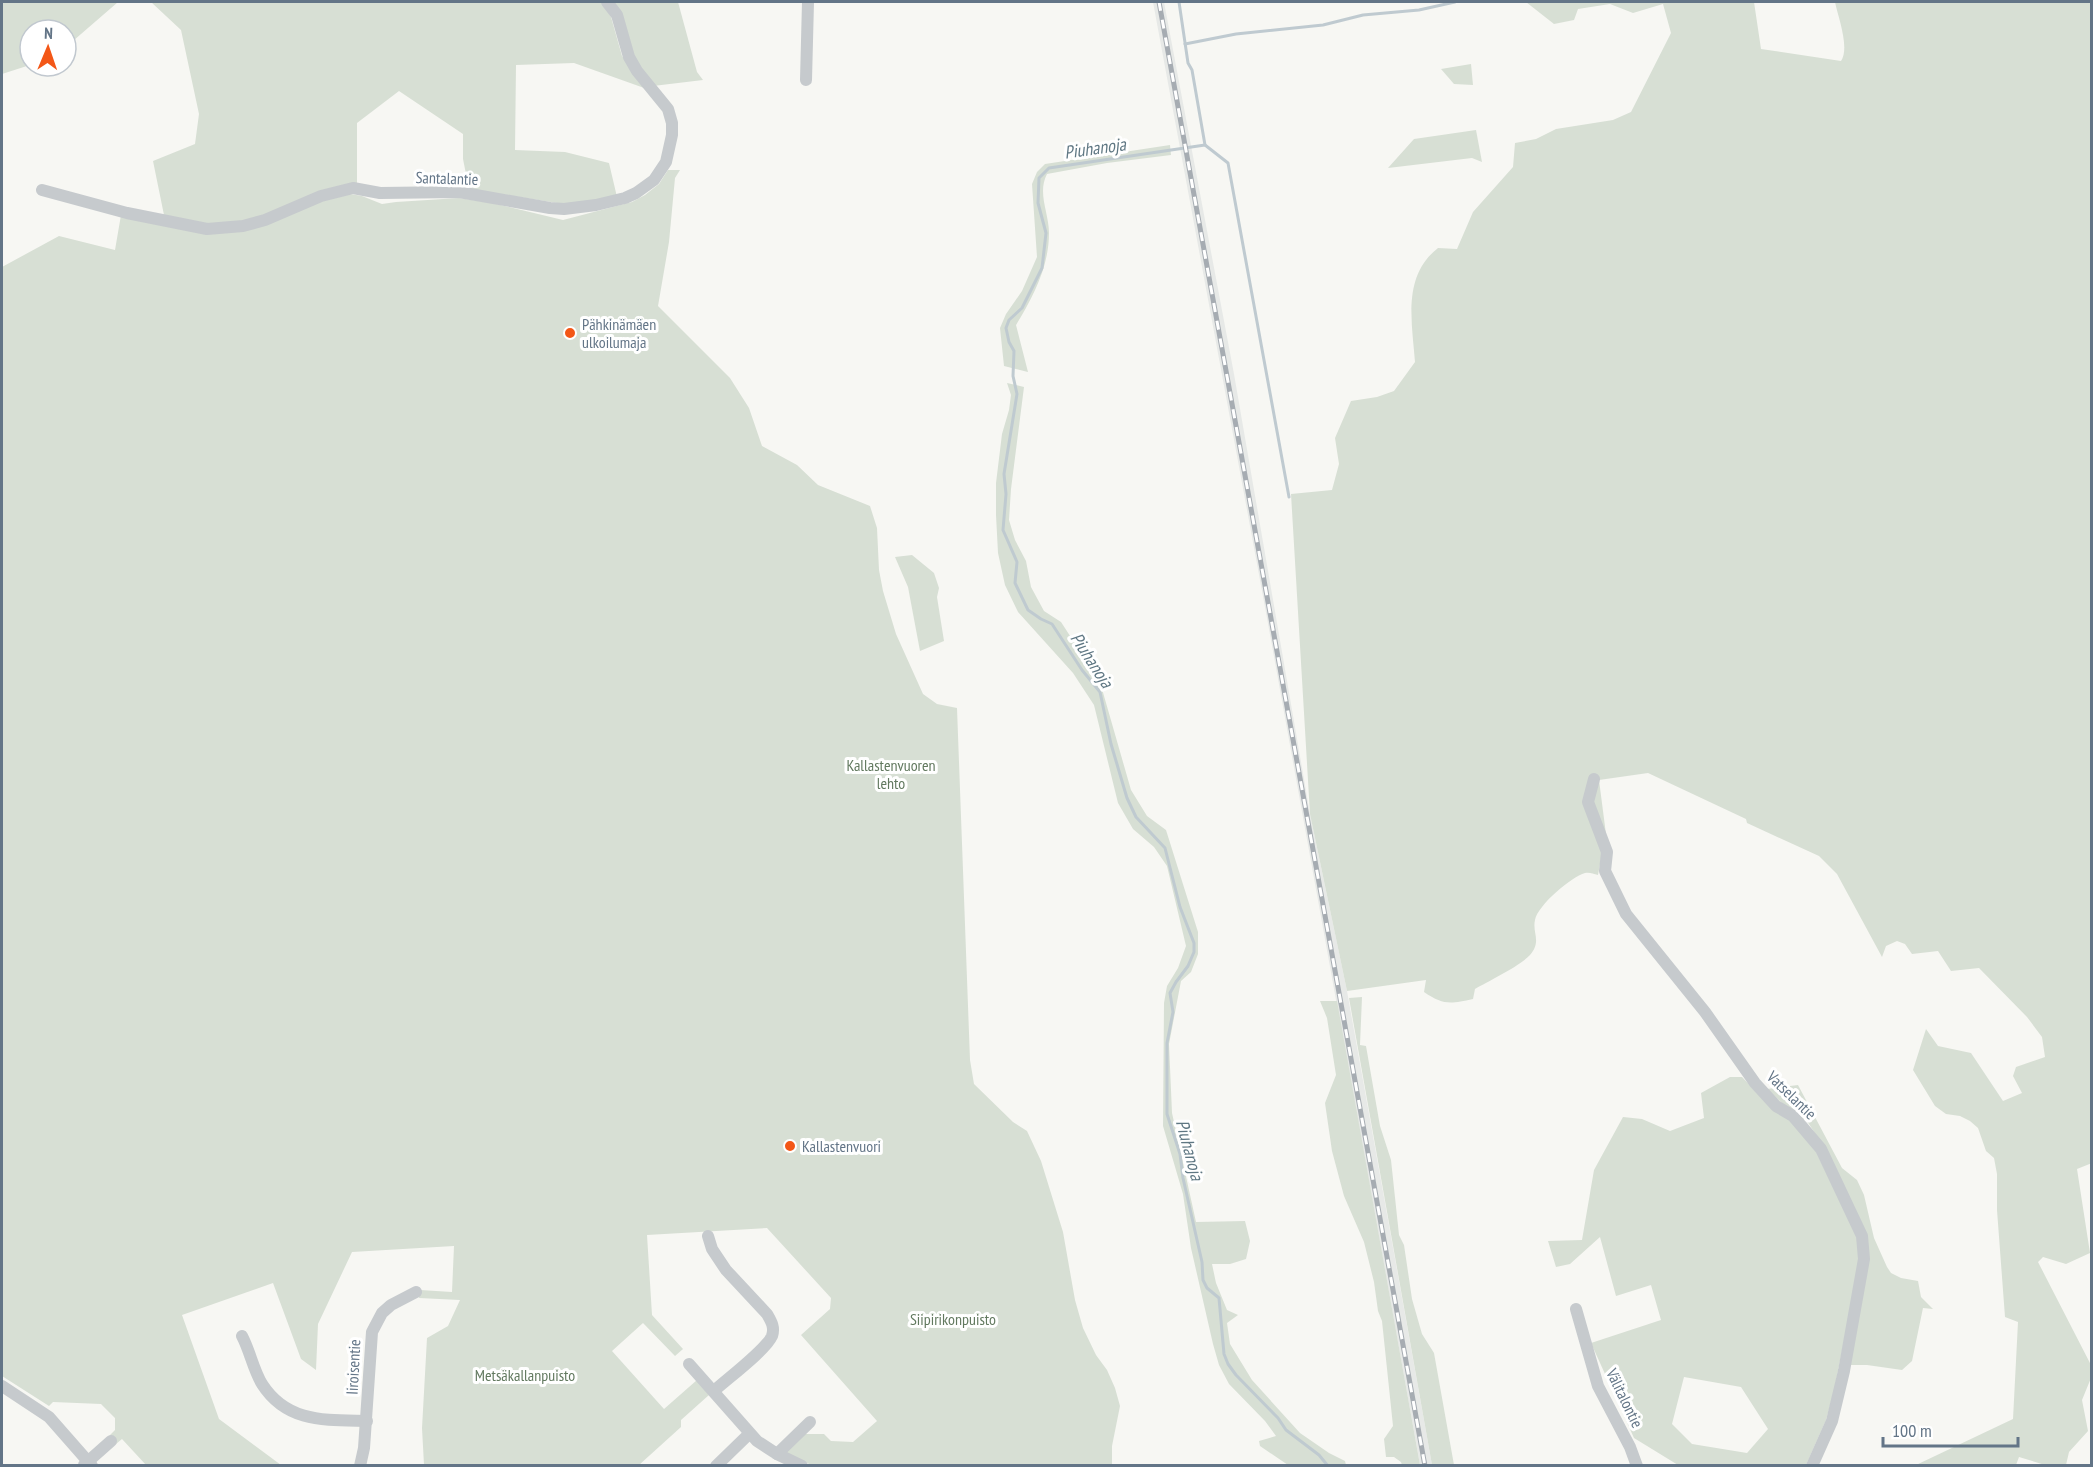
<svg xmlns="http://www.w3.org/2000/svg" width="2093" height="1467" viewBox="0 0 2093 1467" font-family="'PT Sans Narrow',sans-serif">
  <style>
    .built { fill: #e7e9e7 }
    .green { fill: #d7dfd4; fill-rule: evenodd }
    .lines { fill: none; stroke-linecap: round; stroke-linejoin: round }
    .stream { stroke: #bfcad0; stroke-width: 3 }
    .minor { stroke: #c6cacd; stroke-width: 12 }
    .rail-casing { stroke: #a6acb2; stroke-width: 5 }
    .rail { stroke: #fff; stroke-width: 3; stroke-dasharray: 9; stroke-linecap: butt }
    .poi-dot { fill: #f35717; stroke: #fff; stroke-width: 2 }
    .labels { text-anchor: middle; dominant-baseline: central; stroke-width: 6; stroke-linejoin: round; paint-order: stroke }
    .street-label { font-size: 16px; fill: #637587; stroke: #fff }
    .poi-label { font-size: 16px; fill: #637587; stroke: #fff; text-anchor: start }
    .park-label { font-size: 16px; fill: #62795f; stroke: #fff }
    .water-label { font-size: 18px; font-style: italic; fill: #5f7783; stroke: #fff }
  </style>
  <rect width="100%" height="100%" fill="#f7f7f3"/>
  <polygon class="built" points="1153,2 1164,2 1234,374 1310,814 1347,991 1432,1465 1420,1465 1267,618"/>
  <g class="green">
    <polygon points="2,2 118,2 66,47 66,30 30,30 30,65 2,74"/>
    <path d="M151,2H602L611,17L622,56L647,89L574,63L516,65L515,150L565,152L609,163L617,197L564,204L469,189L463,159V134L399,91L357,123V186C314,200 255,226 210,224C195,223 179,218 164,215L153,161L195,144L199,114L181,30Z"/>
    <polygon points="611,2 678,2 697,72 703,80 653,86 636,64"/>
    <path d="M1526,2H1754L1761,49L1841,61C1850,48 1838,17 1835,2H2091L2092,1163L2077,1169L2090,1253L2066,1264L2043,1257L2038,1262L2091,1365V1378L2082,1400L2088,1431L2069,1452L2066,1465H2045L2019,1457L2016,1465H1916L2013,1419L2018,1322L2005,1317L1997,1210V1174L1994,1158L1986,1151L1978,1128L1970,1121L1960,1116L1946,1114L1935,1106L1913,1070L1926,1029L1938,1046L1971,1053L2003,1101L2022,1093L2013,1076L2016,1067L2045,1057L2042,1037L2027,1017L1979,968L1951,971L1938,951L1912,954L1905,944L1897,941L1886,946L1882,957L1837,874L1819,856L1747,823L1746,819L1648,773L1599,780L1607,842L1602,853L1598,875C1593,874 1590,872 1585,873C1571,877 1538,905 1535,920C1532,933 1542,941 1530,955C1520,966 1489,981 1475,989L1473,999C1450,1004 1443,1005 1424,992L1426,980L1347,991L1310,814L1291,494L1332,490L1339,464L1335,438L1351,401L1377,397L1394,391L1415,362C1412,322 1402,276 1438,248L1457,249L1473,212L1513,167L1515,143L1536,139L1556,129L1613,120L1631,112L1671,33L1663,4L1633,13L1610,4L1578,9L1574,20L1554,24Z"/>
    <polygon points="1471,64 1473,85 1454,84 1441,69"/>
    <polygon points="1476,130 1482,162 1472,158 1388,168 1414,139"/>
    <path d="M1170,145L1171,155L1107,163L1047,174C1037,193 1049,213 1049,233C1049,267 1033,297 1016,325L1028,372L1004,366L1000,328L1006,314L1022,291L1037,257L1032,184L1037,172L1045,164Z"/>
    <polygon points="668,170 680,170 675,178 669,242 658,306 730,378 749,408 762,446 797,465 818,485 870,506 877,528 879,570 883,591 896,634 923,694 937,704 957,708 970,1060 974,1084 1013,1122 1027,1131 1041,1161 1063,1232 1075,1300 1083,1328 1096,1355 1107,1370 1115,1388 1120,1406 1112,1446 1112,1465 813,1466 785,1452 804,1434 824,1434 831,1441 853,1442 877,1421 801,1335 830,1309 831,1298 767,1228 647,1235 652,1315 683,1349 675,1356 643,1323 612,1351 664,1409 697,1380 709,1395 681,1420 681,1427 639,1465 424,1465 422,1428 427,1338 448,1326 460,1300 419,1298 420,1290 452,1292 454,1246 352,1252 318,1324 316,1370 301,1359 273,1283 182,1315 219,1419 281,1465 146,1465 122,1439 116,1444 109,1436 115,1430 115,1418 101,1404 53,1402 49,1406 2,1376 2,267 59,236 115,250 121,215 214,233 334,197 350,194 362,196 382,204 396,202 459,198 492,203 563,220 632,202 645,195 659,184"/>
    <polygon points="1007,383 1024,387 1011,489 1009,520 1015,540 1026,561 1031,587 1044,611 1061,622 1100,682 1131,790 1147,816 1166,830 1198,932 1198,954 1191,972 1181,981 1169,1044 1172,1113 1196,1222 1245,1221 1250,1241 1246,1259 1230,1264 1212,1264 1216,1283 1227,1310 1238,1315 1227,1323 1230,1344 1252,1380 1300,1433 1329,1453 1345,1461 1346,1465 1288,1465 1260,1446 1259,1441 1276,1436 1265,1421 1229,1384 1219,1365 1213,1344 1191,1248 1183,1194 1163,1126 1164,1003 1167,986 1178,968 1186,946 1167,866 1154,847 1133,829 1118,803 1094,705 1073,673 1018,612 1005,585 998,553 996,515 996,483 1002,434 1009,410 1011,395"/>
    <polygon points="912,555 934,573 939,588 937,597 944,641 920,651 908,587 895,557"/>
    <polygon points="1362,997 1360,1045 1366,1046 1380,1126 1391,1160 1399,1235 1404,1245 1412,1299 1422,1334 1434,1353 1454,1465 1432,1465 1349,998"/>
    <polygon points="1320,1001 1337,1001 1420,1465 1402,1465 1401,1462 1394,1457 1386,1457 1384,1439 1393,1426 1382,1321 1378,1311 1374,1282 1364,1242 1344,1196 1332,1151 1325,1103 1336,1075 1327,1018"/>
    <path d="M1730,1077H1742L1766,1102L1788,1118L1813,1145L1858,1239L1859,1266L1834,1391L1826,1420L1806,1465H1678L1634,1438L1591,1343L1661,1320L1651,1285L1616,1296L1600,1237L1570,1264L1556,1267L1548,1241L1582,1240L1594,1170L1623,1117L1642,1119L1670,1131L1704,1118L1701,1093ZM1684,1377L1741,1387L1768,1429L1747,1453L1692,1444L1672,1424Z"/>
    <polygon points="1798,1085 1842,1168 1857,1180 1864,1195 1874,1238 1887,1267 1891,1273 1901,1278 1918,1281 1921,1297 1933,1309 1923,1308 1912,1361 1902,1370 1867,1365 1849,1365 1868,1265 1820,1141 1807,1121 1783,1104 1767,1089"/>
  </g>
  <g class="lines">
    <g class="stream">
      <polyline points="1179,2 1188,63 1192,70 1205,145 1049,168 1039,178 1038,203 1046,233 1042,268 1022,308 1009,320 1006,328 1009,342 1014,351 1013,376 1017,394 1004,474 1006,494 1003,530 1017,562 1015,583 1028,610 1041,619 1052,624 1082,670 1100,692 1111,744 1127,798 1136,817 1165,848 1180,907 1194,943 1194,952 1188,966 1176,982 1170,993 1173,1012 1167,1043 1167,1114 1180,1154 1183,1178 1202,1262 1203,1280 1207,1288 1219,1298 1224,1354 1228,1364 1236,1375 1278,1418 1286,1430 1319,1455 1328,1466"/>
      <polyline points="1185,44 1236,34 1323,25 1363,15 1419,10 1455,2"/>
      <polyline points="1205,145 1228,163 1289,497"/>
    </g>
    <g class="minor">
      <polyline points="806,80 808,2"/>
      <polyline points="42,190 127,213 207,229 243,226 265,220 321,196 353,188 380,193 459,192 550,208 564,209 596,205 625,198 636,193 654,180 666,162 672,135 672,123 668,109 637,71 629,57 617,15 607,2"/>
      <polyline points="1594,779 1588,802 1607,852 1605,871 1626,914 1705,1012 1755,1083 1776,1106 1793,1116 1821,1149 1862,1236 1864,1259 1844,1371 1832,1421 1812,1466"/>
      <path d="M708,1236L712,1249L726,1270L767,1314C771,1321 775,1327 772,1336C766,1350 727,1379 714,1391"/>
      <polyline points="1576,1309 1598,1386 1630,1447 1637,1466"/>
      <path d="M242,1336C250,1351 253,1369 262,1384C287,1423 325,1420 367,1421"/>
      <polyline points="689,1364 757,1441 777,1454 802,1466"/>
      <polyline points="2,1386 49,1417 92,1466"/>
      <polyline points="777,1454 810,1422"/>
      <polyline points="84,1465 111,1441"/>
      <polyline points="360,1466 364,1448 372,1332 382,1313 391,1305 416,1292"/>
      <polyline points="716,1466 749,1434"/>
    </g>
    <g class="rail-casing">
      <polyline id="rail" points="1159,2 1425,1466"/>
    </g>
    <use href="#rail" class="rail"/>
  </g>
  <g class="poi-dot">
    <circle cx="570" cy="333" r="6"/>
    <circle cx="790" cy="1146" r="6"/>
  </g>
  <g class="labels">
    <g class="street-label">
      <text transform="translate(447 178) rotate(2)">Santalantie</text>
      <text transform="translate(1792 1095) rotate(44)">Vatselantie</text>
      <text transform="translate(353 1367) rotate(-87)">Iiroisentie</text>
      <text transform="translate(1625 1398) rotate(64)">Välitalontie</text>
    </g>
    <g class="poi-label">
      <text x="582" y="324">Pähkinämäen<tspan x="582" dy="18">ulkoilumaja</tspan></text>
      <text x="802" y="1146">Kallastenvuori</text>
    </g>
    <g class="park-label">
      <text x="891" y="765">Kallastenvuoren<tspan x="891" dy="18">lehto</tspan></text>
      <text x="953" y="1319">Siipirikonpuisto</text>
      <text x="525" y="1375">Metsäkallanpuisto</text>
    </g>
    <g class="water-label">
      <text transform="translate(1095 148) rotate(-8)">Piuhanoja</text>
      <text transform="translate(1092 660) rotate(57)">Piuhanoja</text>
      <text transform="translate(1190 1150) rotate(75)">Piuhanoja</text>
    </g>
  </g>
  <rect width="2093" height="1467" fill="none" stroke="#637587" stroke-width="6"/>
  <g transform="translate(48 48) rotate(2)"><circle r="28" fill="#ffffff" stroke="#c1c8cf" stroke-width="1.5"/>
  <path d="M0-4.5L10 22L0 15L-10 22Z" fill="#f35717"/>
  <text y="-9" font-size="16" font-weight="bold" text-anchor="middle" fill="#637587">N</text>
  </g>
  <path d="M1883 1437v9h135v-9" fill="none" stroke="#637587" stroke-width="3"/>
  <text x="1892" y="1437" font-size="18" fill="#637587" stroke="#ffffff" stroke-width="4.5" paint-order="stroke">100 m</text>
</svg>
